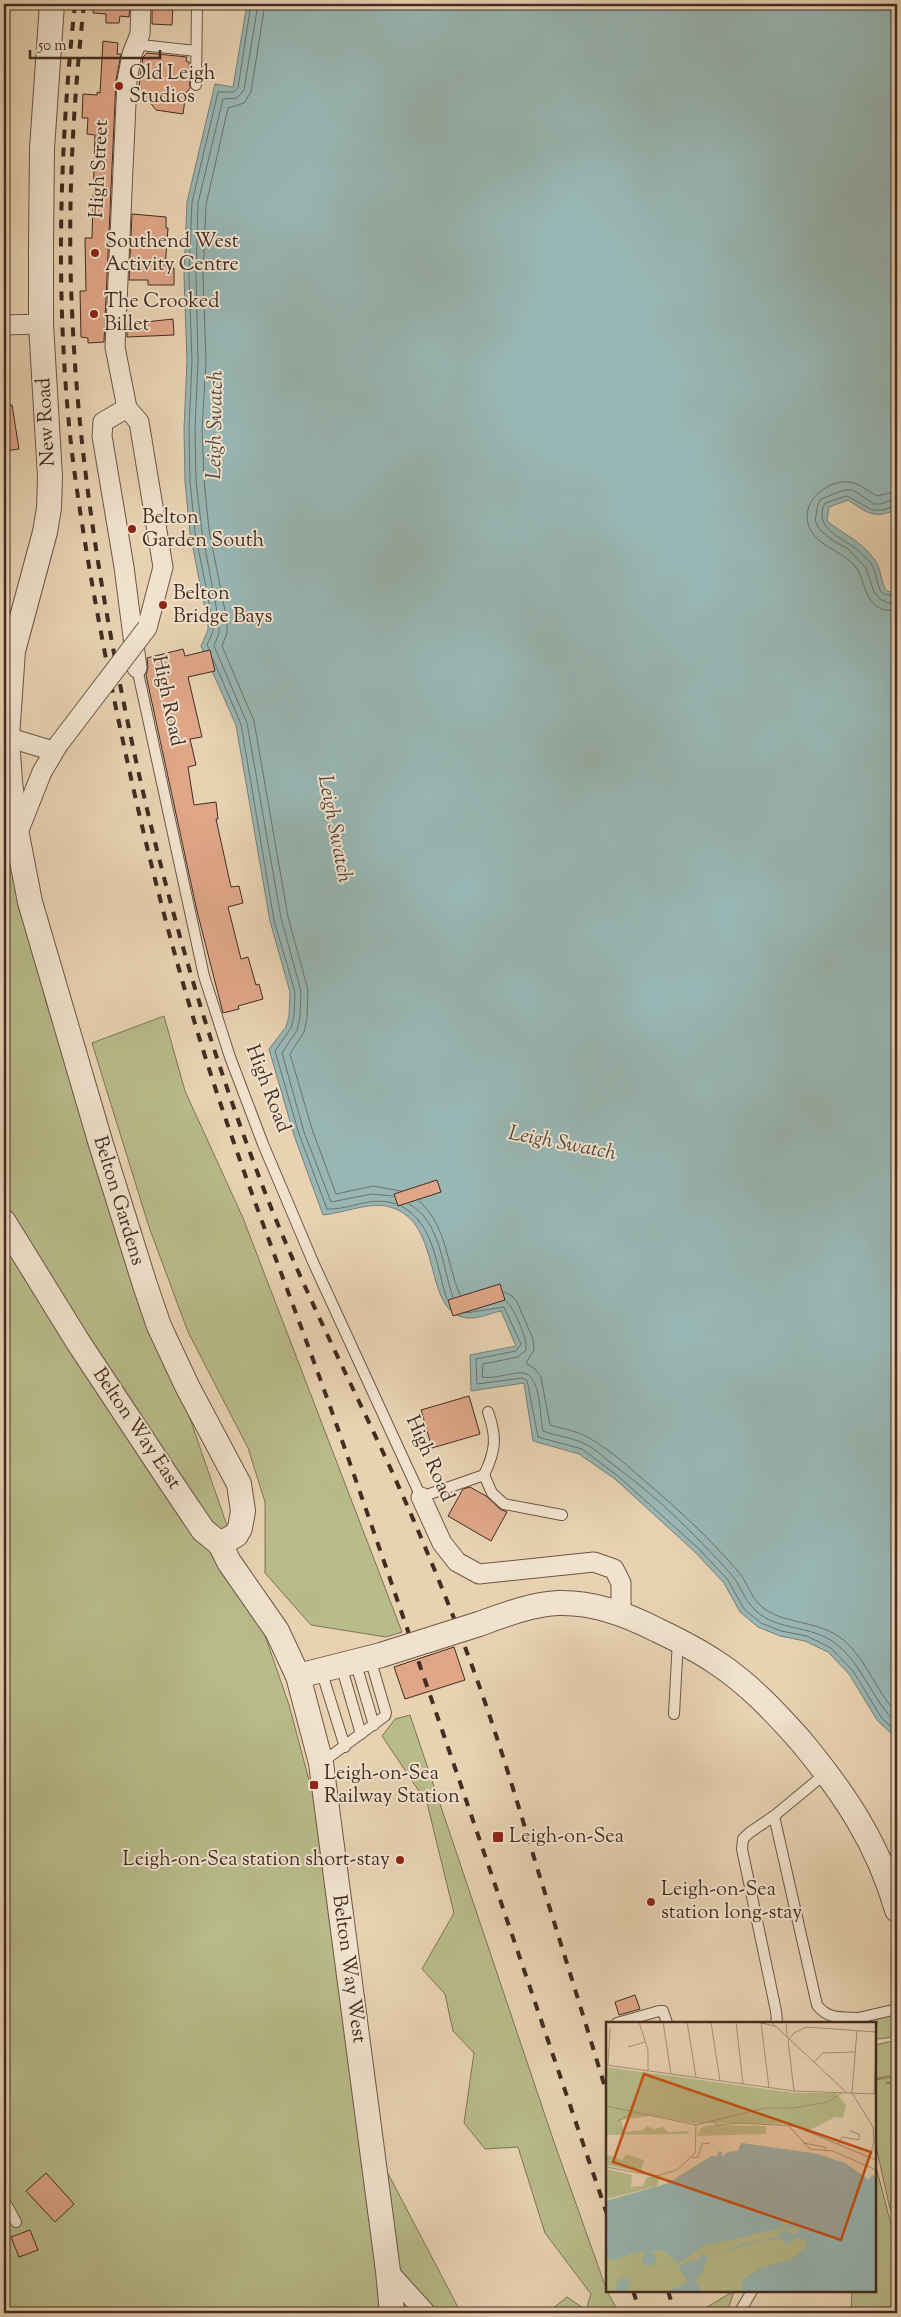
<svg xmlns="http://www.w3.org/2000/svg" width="901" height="2317" viewBox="0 0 901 2317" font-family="'Sorts Mill Goudy',serif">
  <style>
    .green { fill: #b8bb8a; stroke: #7e7456 }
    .water { fill: #98b6b3; stroke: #767f79 }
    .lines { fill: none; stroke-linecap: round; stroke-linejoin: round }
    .shore { stroke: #6e716a; stroke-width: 1 }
    .building { fill: #dfa688; stroke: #432c22 }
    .service-casing { stroke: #6c5646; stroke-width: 12 }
    .minor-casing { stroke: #6c5646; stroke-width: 21 }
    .tertiary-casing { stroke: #6c5646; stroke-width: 26 }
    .service { stroke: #f0e2cd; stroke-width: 10 }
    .minor { stroke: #f0e2cd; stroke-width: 19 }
    .tertiary { stroke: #f0e2cd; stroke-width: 24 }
    .rail { stroke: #432c22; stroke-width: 4; stroke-dasharray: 9 9; stroke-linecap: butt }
    .minor-bridge-casing { stroke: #6c5646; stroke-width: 21; stroke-linecap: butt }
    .tertiary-bridge-casing { stroke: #6c5646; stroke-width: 26; stroke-linecap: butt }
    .minor-bridge { stroke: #f0e2cd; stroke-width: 19 }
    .tertiary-bridge { stroke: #f0e2cd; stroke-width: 24 }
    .poi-dot { fill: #8f2418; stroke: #f0e2cd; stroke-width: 2 }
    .labels { text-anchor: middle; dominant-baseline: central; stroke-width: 4; stroke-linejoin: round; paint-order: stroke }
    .poi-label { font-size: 20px; fill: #432c22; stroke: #f0e2cd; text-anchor: start }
    .street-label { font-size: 20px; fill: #432c22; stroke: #f0e2cd }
    .water-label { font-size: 21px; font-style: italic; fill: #54483f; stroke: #f0e2cd }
    .inset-road { fill: none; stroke: #a69078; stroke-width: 1 }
    .view { fill: #c75010; fill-opacity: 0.15; stroke: #c75010; stroke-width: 2.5 }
    .inset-edge { fill: none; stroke: #432c22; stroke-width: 2.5 }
  </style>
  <rect width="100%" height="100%" fill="#e8d2b2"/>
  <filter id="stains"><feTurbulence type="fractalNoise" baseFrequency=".004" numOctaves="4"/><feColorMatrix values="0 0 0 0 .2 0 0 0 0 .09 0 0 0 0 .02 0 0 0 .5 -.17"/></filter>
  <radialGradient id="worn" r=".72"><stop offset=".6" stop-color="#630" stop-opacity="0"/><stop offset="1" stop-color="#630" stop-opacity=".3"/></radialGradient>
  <g class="green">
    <polygon points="4,836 46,1002 289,1705 313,1795 358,2116 461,2313 4,2313"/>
    <polygon points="164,1016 185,1091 243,1218 402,1632 386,1637 311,1625 265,1573 265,1502 248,1448 188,1332 149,1227 92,1043"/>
    <polygon points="410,1715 554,2142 607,2291 619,2313 547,2313 567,2297 586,2310 591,2294 545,2233 518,2147 485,2149 464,2123 474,2053 453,2031 445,1994 422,1969 454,1913 427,1803 382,1736 395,1719"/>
    <path d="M897,2013V2036L880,2039L875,2038C874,2030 879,2025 877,2018Z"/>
    <polygon points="897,2040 897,2074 875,2079 875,2045"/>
    <polygon points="897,2076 897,2082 895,2081 886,2083 897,2083 897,2224 890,2209 875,2142 875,2080"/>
    <polygon points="875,2163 897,2247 897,2313 851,2313 852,2291 875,2291"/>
    <polygon points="734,2291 727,2313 697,2313"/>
  </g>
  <path class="water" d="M247,4H897V509C874,520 868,513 848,500L829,507L827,521C843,534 865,543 876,562C882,571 880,584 888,592L897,589V1739L877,1720L849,1674L828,1652L805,1641L780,1636L758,1627L740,1612L724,1583L695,1552L615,1479L579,1454L533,1441L524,1383L471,1391L470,1355L516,1346L501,1311C491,1313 478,1319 468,1318C421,1315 445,1222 390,1207C371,1201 344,1213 323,1215L294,1135L269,1049L286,1027L289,1016L290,992L270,921L236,725L201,646L208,630V624L190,533L185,481L184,429L187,361L184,275L187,202L215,84L233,87Z"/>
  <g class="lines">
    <g class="shore">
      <polyline points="258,4 244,90 237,98 223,99 198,203 196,275 198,361 195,429 196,481 202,532 219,622 219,633 214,646 247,723 281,918 301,991 300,1017 297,1030 282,1053 304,1132 331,1202 372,1194 393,1196"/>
      <polyline points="265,4 251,92 244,103 228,108 206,205 203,275 206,361 202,429 204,480 209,530 227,621 227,633 222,646 254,721 288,917 308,990 307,1018 304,1032 290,1054 312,1129 336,1194 373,1186 401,1191"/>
      <path d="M897,491L877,496C868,491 859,483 849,482C825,480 798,504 810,529C818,546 842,551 854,565C865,577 863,595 875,605C882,611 889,611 897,609"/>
      <polyline points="897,498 881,504 874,504 853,490 844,490 821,499 818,504 815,521 820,530 835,542 847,548 866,568 874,592 880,599 888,603 897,601"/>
      <path d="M897,505L883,510H872L847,496L825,503C811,532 849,538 864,556C867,558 870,562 872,565C880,579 874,601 897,594"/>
      <polyline points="209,649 207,645 213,631 213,623 195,532 190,481 189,429 192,361 189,275 192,202 218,92 234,92 238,88 251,4"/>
      <path d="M213,659L241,724L274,920L295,992L294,1016L291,1028L275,1051L299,1134L327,1209C351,1210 371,1195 396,1204"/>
      <path d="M419,1201C447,1226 446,1262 460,1295"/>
      <path d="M409,1204C441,1221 442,1267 453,1297"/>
      <path d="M401,1206C435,1224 436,1267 447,1299"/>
      <path d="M504,1292L512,1296L517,1302L533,1339L534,1350L526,1363L535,1369L541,1377L550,1425C563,1429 578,1431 589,1438C610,1450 628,1466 646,1482C678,1509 708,1537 736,1569C747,1580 749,1595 761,1606C781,1624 814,1620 838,1636C866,1655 874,1690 897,1713"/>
      <path d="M506,1301C514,1307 528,1340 526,1350L518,1357L483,1364L482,1377C493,1379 507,1374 518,1373C542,1369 539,1415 543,1431C556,1436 570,1437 583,1443C593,1447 602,1456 611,1463C655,1495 694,1533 730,1573C741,1585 743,1599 756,1611C778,1631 811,1625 835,1643C862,1663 872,1700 897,1724"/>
      <polyline points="466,1313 504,1307 521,1344 516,1351 476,1359 477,1384 522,1378 527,1380 538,1437 582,1449 618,1476 698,1548 728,1580 744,1609 761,1623 781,1631 807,1636 831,1648 853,1671 881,1717 897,1733"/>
    </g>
  </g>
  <g class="building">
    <polygon points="94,4 130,4 129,17 120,16 119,23 106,23 106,14 93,13"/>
    <polygon points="152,4 173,4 172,25 152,24"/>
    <polygon points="103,41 118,43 117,54 121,54 116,80 104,342 88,343 88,338 81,337 80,291 86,291 85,238 92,238 95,135 87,134 88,118 82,118 83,94 97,95 97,92 100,93"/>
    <polygon points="147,53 187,57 186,61 189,62 190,88 186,93 183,114 156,110 149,101 137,100 143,57"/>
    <polygon points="132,214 166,217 166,228 168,228 165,268 174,268 174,285 148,285 148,280 129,280"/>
    <polygon points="173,319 174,335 127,337 127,324"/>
    <polygon points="4,405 12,405 19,449 4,451"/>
    <polygon points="183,649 185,656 210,650 215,671 188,677 202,737 190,739 196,765 188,767 194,805 216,802 218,819 216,819 231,887 239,886 243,903 228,907 241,959 248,957 256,985 259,984 263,999 238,1006 239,1009 223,1013 197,911 146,675 148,667 147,658"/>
    <polygon points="437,1180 441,1192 398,1206 394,1194"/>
    <polygon points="500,1284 505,1300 453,1316 448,1300"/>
    <polygon points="469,1396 480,1434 432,1448 421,1410"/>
    <polygon points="470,1487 486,1496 500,1509 507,1512 491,1541 448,1516 463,1489"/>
    <polygon points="454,1647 465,1680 405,1699 394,1667"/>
    <polygon points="635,1995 640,2009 619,2015 615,2002"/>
    <polygon points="46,2173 74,2204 55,2222 26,2191"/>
    <polygon points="30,2230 38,2250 19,2257 11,2237"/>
  </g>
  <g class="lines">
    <g class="service-casing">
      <g id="service">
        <polyline points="141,45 196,51"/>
        <polyline points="196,85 197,4"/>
        <polyline points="137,668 204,976 230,1057 263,1144 313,1262 421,1497 484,1475 492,1493 504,1504 562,1515"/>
        <path d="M484,1475C496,1450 497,1437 488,1412"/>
        <polyline points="355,1661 374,1725"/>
        <polyline points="341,1665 361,1734"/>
        <polyline points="321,1670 345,1747"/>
        <polyline points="674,1714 678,1640"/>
        <polyline points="321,1763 385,1716 386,1713 370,1658"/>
        <path d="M774,1816L817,2005C828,2020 843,2017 860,2018"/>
        <polyline points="854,2019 897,2009"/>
        <polyline points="617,2023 659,2011 663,2011 667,2023"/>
        <polyline points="777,2023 776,2011 742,1849 743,1839 749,1833 774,1816 826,1773"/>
        <polyline points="4,2200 16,2222"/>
        <polyline points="739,2313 752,2291"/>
      </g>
    </g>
    <g class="minor-casing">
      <g id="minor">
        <polyline points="141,4 140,34 132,54 127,81 115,347 127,408 139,422 163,567 147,628"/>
        <polyline points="4,325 41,324"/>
        <polyline points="127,408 103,422 102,436 124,567 137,668"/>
        <polyline points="7,737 53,751"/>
        <polyline points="17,835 42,772 58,745"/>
        <polyline points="421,1497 442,1543 457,1562 479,1574 594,1562 614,1569 621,1583 621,1614"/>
        <polyline points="388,2271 426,2313"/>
      </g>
    </g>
    <g class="tertiary-casing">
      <g id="tertiary">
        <polyline points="52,4 42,148 41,244 41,324 50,477 49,508 45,532 13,651 7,737 10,782 17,835 30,902 100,1141 145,1285 159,1326 187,1386 239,1484 243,1511 240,1528 236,1535 220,1544"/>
        <polyline points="4,1222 78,1342 168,1478 203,1530 220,1544 229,1562 277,1631 298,1676 321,1763 388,2271 392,2313"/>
        <path d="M479,1624C504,1615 532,1604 559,1603C593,1602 628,1615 657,1630C678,1640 698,1650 717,1663C749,1684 775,1712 800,1740C844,1793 878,1843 897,1910"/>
        <polyline points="298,1676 381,1655"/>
      </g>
    </g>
    <use href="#service" class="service"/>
    <use href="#minor" class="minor"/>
    <use href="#tertiary" class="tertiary"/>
    <g class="rail">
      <path d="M75,4C59,152 55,304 72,453C81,525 94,597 108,669C132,789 160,909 196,1027C237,1163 291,1295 338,1429C429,1690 518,1952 607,2214"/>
      <path d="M84,4C73,105 67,208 72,310C77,434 95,557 119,679C152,848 197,1013 258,1174C295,1273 344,1368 388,1463C417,1526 444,1591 468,1655C495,1727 517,1801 539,1874C562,1947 585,2021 607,2094"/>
      <polyline points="633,2291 641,2313"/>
      <polyline points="668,2291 675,2313"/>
    </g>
    <g class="minor-bridge-casing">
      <polyline id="minor-bridge" points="58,745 147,628"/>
    </g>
    <g class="tertiary-bridge-casing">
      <polyline id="tertiary-bridge" points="381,1655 479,1624"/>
    </g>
    <use href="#minor-bridge" class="minor-bridge"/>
    <use href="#tertiary-bridge" class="tertiary-bridge"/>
  </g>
  <g class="poi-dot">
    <circle cx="119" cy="86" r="5"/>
    <circle cx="95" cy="253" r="5"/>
    <circle cx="94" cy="314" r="5"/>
    <circle cx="132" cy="529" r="5"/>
    <circle cx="163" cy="605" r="5"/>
    <rect x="309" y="1780" width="10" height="10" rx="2.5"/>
    <rect x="492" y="1831" width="12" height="12" rx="2.5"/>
    <circle cx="400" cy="1860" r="5"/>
    <circle cx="651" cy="1902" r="5"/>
  </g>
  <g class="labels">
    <g class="poi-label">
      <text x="129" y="74">Old Leigh<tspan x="129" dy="23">Studios</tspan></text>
      <text x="105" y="242">Southend West<tspan x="105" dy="23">Activity Centre</tspan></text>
      <text x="104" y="302">The Crooked<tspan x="104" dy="23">Billet</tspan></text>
      <text x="142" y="518">Belton<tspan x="142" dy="23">Garden South</tspan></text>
      <text x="173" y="594">Belton<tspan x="173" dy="23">Bridge Bays</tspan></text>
      <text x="324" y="1774">Leigh-on-Sea<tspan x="324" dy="23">Railway Station</tspan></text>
      <text x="509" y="1837">Leigh-on-Sea</text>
      <text x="390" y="1860" text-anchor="end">Leigh-on-Sea station short-stay</text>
      <text x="661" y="1890">Leigh-on-Sea<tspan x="661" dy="23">station long-stay</tspan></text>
    </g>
    <g class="street-label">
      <text transform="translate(100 169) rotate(-87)">High Street</text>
      <text transform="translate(47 422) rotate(-93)">New Road</text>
      <text transform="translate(167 701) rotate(78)">High Road</text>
      <text transform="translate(267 1089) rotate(69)">High Road</text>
      <text transform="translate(118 1201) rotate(73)">Belton Gardens</text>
      <text transform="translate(136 1429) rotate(56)">Belton Way East</text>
      <text transform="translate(429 1459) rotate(66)">High Road</text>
      <text transform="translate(348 1969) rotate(82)">Belton Way West</text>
    </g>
    <g class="water-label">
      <text transform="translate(216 425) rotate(-89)">Leigh Swatch</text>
      <text transform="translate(334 829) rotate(79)">Leigh Swatch</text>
      <text transform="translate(562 1144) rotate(11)">Leigh Swatch</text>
    </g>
  </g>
  <g transform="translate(606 2022)">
    <rect width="270" height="270" fill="#e8d2b2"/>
    <path d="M0,45L189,71H230L240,83L237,96L229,95L204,108L183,102L88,101L45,94L15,98L19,110L37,108L41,104L47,107L57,105L62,110L82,109L83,112L0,113ZM102,103L160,104V112L91,114L95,106ZM135,121L206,131L239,141L263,158L266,153L270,155V270H66L71,266L61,270H0V179L60,162L106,134H111L113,129L116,130V135L122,130L132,129ZM0,132L16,138L20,132L35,137L38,139L35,147L37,150L0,143ZM0,147L26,153L25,165L37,164L41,155H53L51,164L0,177Z" fill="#b8bb8a"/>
    <path d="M135,121L212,132L239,141L263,158L266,153L270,155V270H135L137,257L155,246L186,237L201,224L199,217H188L181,223L175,217L152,219L121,230L134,222L176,214L171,209L185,210V213L191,211L192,204L179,207V203L185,201L186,194L177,197L176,206L97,224L72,242L58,228L25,231L10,238L0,236V179L60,162L106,134H111L113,129L116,130V135L122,130L132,129ZM36 237a7 7 0 1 1 14 0a7 7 0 1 1-14 0ZM97,232L102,235L96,251L89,258L96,270H61L82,260L72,245L90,234L84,239L88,240ZM11,255L13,263L15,256L24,258L21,268L25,270H11Z" fill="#98b6b3"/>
    <path class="inset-road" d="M33,0L42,28V49M57,0L65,52M81,0L90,55M105,0L114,59M130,0L137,62M151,0L169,4M155,0L163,66M165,0L240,70M180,0L181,15M251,8L246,71L267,105L268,119L264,135M22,25L39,20M208,40L217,31L249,30M0,43L188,69L270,72M2,43L4,6M188,69L182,18L188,11L200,5L270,10M268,72L270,27M0,84L90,103L159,86H187L222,80L235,71M11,99L28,91M106,99L111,103L134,101L188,104L270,138M183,104L204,127L227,129L270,148M197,121L219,125L221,129M232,123L236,115L253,118V112L244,109M86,136L92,135L96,122L104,121M0,145L50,154L71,148L89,131L90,103"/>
    <path class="view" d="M38,52L265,130L235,218L7,140Z"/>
    <rect width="270" height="270" class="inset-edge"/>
  </g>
  <rect width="901" height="2317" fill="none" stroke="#e8d2b2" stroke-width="20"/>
  <rect x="5" y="5" width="891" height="2307" fill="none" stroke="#432c22" stroke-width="2.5"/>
  <rect x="10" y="10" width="881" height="2297" fill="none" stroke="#432c22"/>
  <path d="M30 50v8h130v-8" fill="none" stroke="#432c22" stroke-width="2.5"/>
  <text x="38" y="50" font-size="15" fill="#432c22" stroke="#f0e2cd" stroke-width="4" paint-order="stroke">50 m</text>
  <rect width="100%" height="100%" filter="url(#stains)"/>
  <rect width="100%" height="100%" fill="url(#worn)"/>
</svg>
